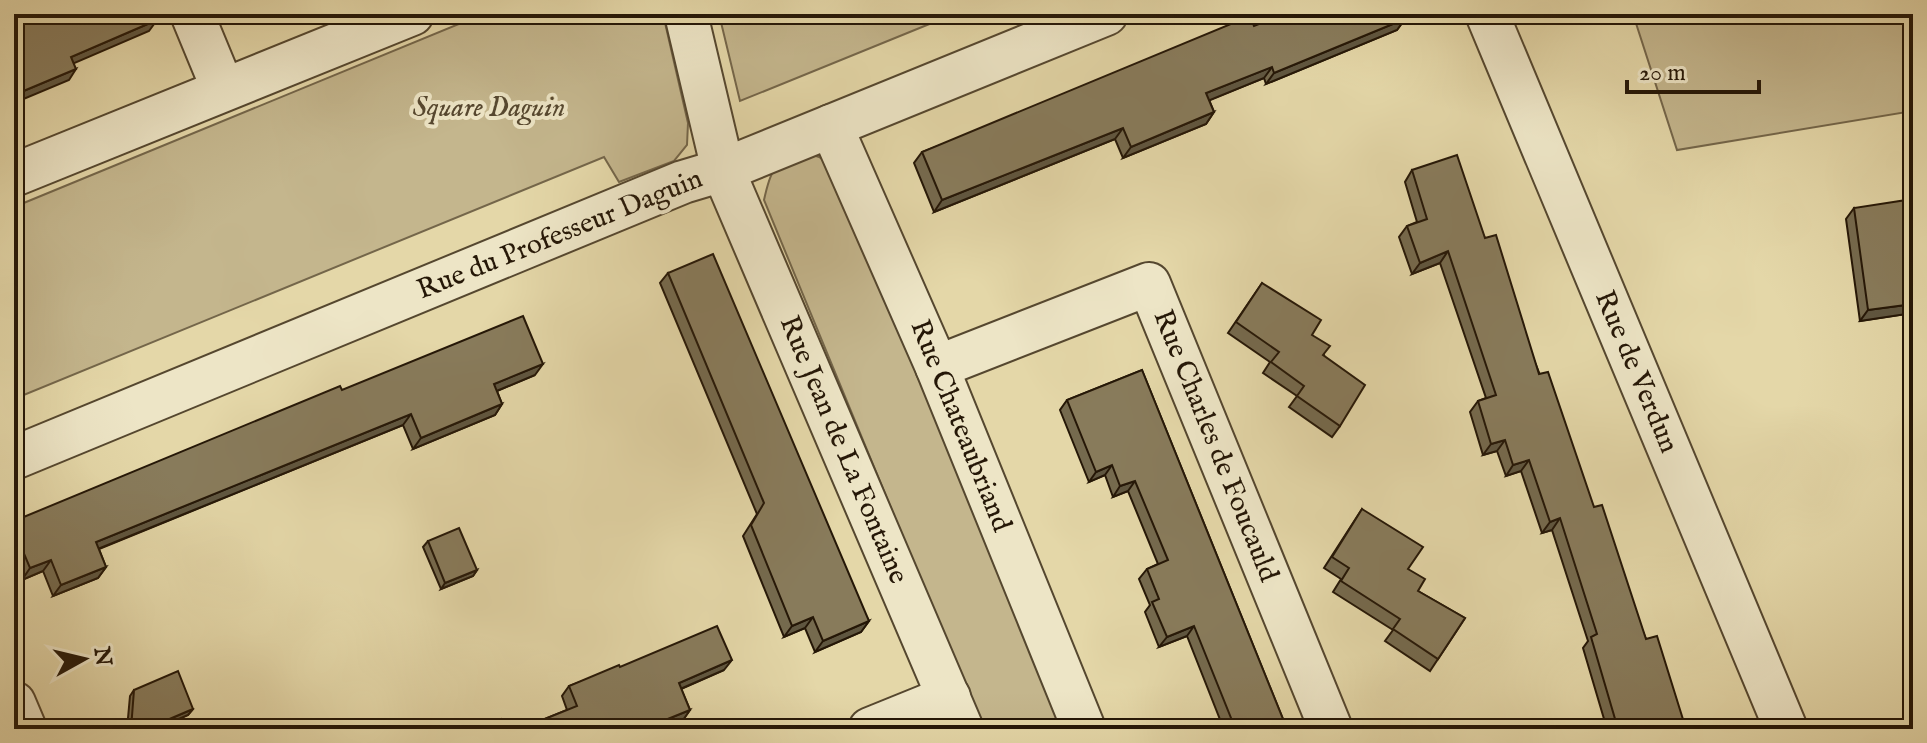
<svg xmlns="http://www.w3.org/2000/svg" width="1927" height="743" viewBox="0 0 1927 743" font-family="'IM FELL English',serif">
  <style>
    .green { fill: #c4b68d; stroke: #74664a; stroke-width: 2 }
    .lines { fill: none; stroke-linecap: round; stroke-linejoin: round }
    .street-casing { stroke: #55472f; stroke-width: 46 }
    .street { stroke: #ede5c6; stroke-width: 42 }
    .wall { fill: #756a4e; stroke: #251707; stroke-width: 2 }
    .shaded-wall { fill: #5f5640; stroke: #251707; stroke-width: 2 }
    .building { fill: #887b5b; stroke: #251707; stroke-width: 2 }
    .labels { text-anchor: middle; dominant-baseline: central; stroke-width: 8; stroke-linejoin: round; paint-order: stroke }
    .park-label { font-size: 28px; font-style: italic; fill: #55472f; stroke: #ede5c6 }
    .street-label { font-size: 28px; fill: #251707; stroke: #ede5c6 }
  </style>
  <rect width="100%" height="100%" fill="#e4d7a8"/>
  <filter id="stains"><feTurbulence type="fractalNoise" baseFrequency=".0025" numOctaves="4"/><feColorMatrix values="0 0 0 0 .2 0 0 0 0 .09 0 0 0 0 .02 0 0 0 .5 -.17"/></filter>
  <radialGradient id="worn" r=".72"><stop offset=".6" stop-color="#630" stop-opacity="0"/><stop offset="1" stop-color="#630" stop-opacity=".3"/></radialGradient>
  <g class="green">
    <polygon points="483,14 663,14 688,123 687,145 674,161 619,182 604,157 14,399 14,207"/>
    <polygon points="719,14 954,14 740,101"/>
    <polygon points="1633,14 1913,14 1913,111 1677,150"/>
    <path d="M807,153L819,157L836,168L1068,729H982L764,200C772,163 774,167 807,153Z"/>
  </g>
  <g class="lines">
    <g class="street-casing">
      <g id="street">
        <polyline points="192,14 223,89"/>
        <polyline points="686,14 723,170 962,729"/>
        <polyline points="1487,14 1786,729"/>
        <polyline points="831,126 937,367 1084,729"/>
        <polyline points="14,175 412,14"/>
        <polyline points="937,367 1149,284 1331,729"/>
        <polyline points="14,458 683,182 723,170 1106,14"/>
        <polyline points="14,703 25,729"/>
        <polyline points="870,729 949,697"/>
      </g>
    </g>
    <use href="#street" class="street"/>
  </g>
  <g class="wall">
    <polygon points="1405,19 1397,30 1266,84 1264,78 1209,100 1214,112 1206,124 1123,158 1115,139 934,212 914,163 922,152 1254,26"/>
    <polygon points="1412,170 1485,238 1646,639 1686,729 1607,729 1583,648 1588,641 1552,530 1542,533 1521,471 1506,476 1497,451 1483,455 1470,412 1478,401 1486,398 1440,263 1412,274 1399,237 1407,226 1417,222 1405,182"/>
    <polygon points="1854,208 1913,313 1860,321 1846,219"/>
    <polygon points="668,273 869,621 861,632 815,652 805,628 784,637 743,536 757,514 660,283"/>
    <polygon points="1262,283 1312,335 1324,355 1340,426 1332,437 1289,407 1297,396 1263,373 1270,362 1228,333"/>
    <polygon points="1142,370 1287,729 1223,727 1187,636 1159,647 1145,612 1150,605 1139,579 1147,569 1158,564 1128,491 1113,497 1105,475 1089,482 1060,410 1067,400"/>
    <polygon points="535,375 497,391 502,404 495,415 413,449 403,425 99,549 106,567 98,578 53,596 43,571 22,580 14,560 14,521"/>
    <polygon points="1362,509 1408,569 1418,591 1465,618 1430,671 1385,641 1393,630 1333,592 1341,579 1324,568"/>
    <polygon points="428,541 477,570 473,576 441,589 423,547"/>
    <polygon points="620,667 724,670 681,689 690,710 683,720 661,729 520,729 567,710 562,696 569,686"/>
    <polygon points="134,690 193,709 188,715 156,729 127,729 130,696"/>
  </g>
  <g class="shaded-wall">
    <polygon points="1405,19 1397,30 1266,84 1274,73"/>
    <polygon points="157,20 149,31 63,68 71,57"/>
    <polygon points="1272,67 1264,78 1198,105 1206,93"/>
    <polygon points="76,69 69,80 14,103 14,95"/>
    <polygon points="1214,112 1206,124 1123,158 1131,147"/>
    <polygon points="1123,128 1115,139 934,212 942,200"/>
    <polygon points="1448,251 1440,263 1412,274 1420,263"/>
    <polygon points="1913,304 1913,313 1860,321 1868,310"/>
    <polygon points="543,364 535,375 487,395 494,384"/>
    <polygon points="502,404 495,415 413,449 421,438"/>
    <polygon points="411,414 403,425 88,553 96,542"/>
    <polygon points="1505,440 1497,451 1483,455 1491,444"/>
    <polygon points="1529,460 1521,471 1506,476 1513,465"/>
    <polygon points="1112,465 1105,475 1089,482 1096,472"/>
    <polygon points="1135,481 1128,491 1113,497 1120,486"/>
    <polygon points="1560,518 1552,530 1542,533 1550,522"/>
    <polygon points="51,560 43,571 22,580 30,568"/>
    <polygon points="106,567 98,578 53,596 61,585"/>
    <polygon points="477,570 473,576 441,589 445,583"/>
    <polygon points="813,617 805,628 784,637 792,626"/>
    <polygon points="869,621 861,632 815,652 823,641"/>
    <polygon points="1194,626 1187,636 1159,647 1167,637"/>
    <polygon points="732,660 724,670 671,693 679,683"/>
    <polygon points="193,709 188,715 156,729 146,729"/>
    <polygon points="690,710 683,720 661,729 643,729"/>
  </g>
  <g class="building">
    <polygon points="14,14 154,14 157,20 71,57 76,69 14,95"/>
    <polygon points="1284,14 1404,14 1405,19 1274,73 1272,67 1206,93 1214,112 1131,147 1123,128 942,200 922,152 1250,16 1254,26"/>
    <polygon points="1457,155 1485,238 1496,235 1539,374 1548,372 1594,507 1602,505 1646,639 1657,636 1686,729 1618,729 1591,637 1597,634 1560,518 1550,522 1529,460 1513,465 1505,440 1491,444 1478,401 1496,395 1448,251 1420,263 1407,226 1427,219 1412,170"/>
    <polygon points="1913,199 1913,304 1868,310 1854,208"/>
    <polygon points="713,254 869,621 823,641 813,617 792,626 751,525 764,503 668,273"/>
    <polygon points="1262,283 1321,320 1312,335 1330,346 1323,355 1365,385 1340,426 1297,396 1304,386 1271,362 1279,352 1236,322"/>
    <polygon points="523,316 543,364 494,384 502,404 421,438 411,414 96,542 106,567 61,585 51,560 30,568 14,530 14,521 340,386 342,390"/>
    <polygon points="1142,370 1287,729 1218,729 1233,723 1194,626 1167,637 1152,602 1159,599 1147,569 1168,560 1135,481 1120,486 1112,465 1096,472 1067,400"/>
    <polygon points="1362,509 1423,547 1408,569 1425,579 1418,591 1465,618 1438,659 1393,629 1400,619 1341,581 1349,568 1332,557"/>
    <polygon points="459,528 477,570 445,583 428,541"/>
    <polygon points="717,626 732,660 679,683 690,710 643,729 520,729 577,706 569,686 619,665 620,667"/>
    <polygon points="178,671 193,709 146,729 131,729 134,690"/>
    <polygon points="501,719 504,729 478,729"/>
  </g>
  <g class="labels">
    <g class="park-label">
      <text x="489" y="108">Square Daguin</text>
    </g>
    <g class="street-label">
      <text transform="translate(560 235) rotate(-22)">Rue du Professeur Daguin</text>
      <text transform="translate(1636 372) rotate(67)">Rue de Verdun</text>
      <text transform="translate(960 426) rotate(68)">Rue Chateaubriand</text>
      <text transform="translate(1215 446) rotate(68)">Rue Charles de Foucauld</text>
      <text transform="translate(843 450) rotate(67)">Rue Jean de La Fontaine</text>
    </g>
  </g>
  <rect width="1927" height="743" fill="none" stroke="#e4d7a8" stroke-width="48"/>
  <rect x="16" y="16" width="1895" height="711" fill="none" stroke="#251707" stroke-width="4"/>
  <rect x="24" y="24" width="1879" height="695" fill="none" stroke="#251707" stroke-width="2"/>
  <g transform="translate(84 659) rotate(82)" stroke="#ede5c6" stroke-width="6" paint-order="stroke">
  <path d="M0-6L14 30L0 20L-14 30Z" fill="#251707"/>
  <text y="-12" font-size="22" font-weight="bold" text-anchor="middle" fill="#251707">N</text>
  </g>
  <path d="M1627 80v12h132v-12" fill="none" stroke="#251707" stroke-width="4"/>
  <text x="1639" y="80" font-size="24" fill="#251707" stroke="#ede5c6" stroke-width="6" paint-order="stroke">20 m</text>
  <rect width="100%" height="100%" filter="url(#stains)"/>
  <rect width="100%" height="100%" fill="url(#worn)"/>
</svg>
